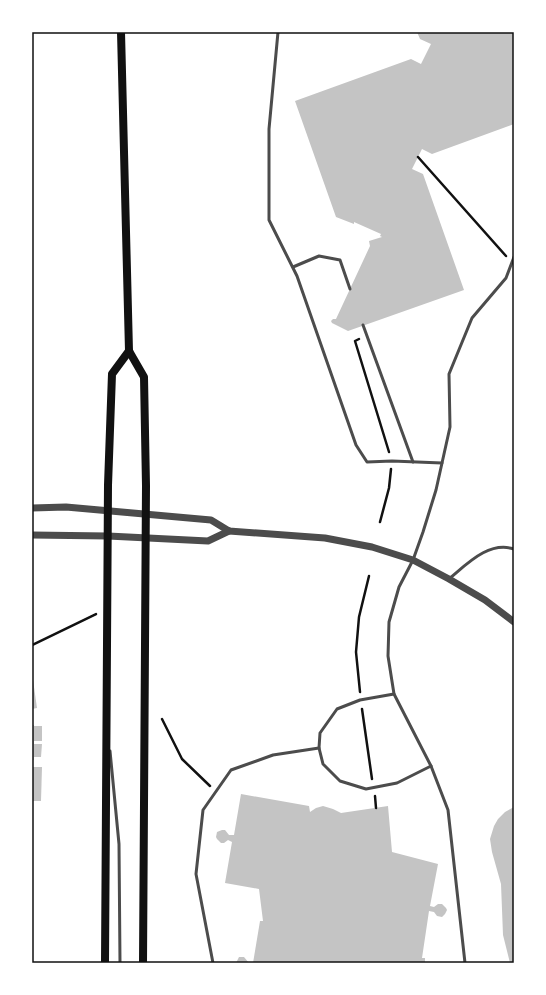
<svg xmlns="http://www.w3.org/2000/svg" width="546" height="995" viewBox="0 0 546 995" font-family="'Sofia Sans Condensed',sans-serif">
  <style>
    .building { fill: #c4c4c4 }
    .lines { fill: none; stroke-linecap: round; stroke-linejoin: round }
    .path { stroke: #111; stroke-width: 2.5 }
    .service { stroke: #4c4c4c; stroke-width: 3 }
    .tertiary { stroke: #4c4c4c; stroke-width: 7 }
    .secondary { stroke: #111; stroke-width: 8 }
    .neatline { fill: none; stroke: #111; stroke-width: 1.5 }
  </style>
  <rect width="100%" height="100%" fill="#fff"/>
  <g class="building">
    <polygon points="417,32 514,32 514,124 432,154 422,149 412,169 423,174 464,290 348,331 332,323 331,321 333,319 336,319 370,246 369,241 382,237 380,236 381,234 354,222 354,224 336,217 295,101 411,59 421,64 431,44 420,39"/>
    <polygon points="33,680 37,708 32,709 32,681"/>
    <polygon points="32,725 34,725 34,726 42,726 42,741 34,741 34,744 42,744 41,757 34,757 34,760 32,760"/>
    <polygon points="32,767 42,767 41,801 32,801"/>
    <polygon points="241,794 309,806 310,812 316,808 323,806 333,809 341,813 388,806 392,852 438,864 430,906 434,907 438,904 442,904 446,908 447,910 445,914 442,917 437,916 434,912 429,911 422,958 425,958 425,963 253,963 260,921 263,921 259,889 225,883 232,842 228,840 224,843 221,843 217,839 216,837 217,832 222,830 225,830 229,835 234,835"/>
    <polygon points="514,807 514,963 510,963 503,935 501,884 492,852 490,839 494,826 498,819 505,812"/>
    <polygon points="239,957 244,957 249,963 236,963"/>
  </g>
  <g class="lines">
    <g class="path">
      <polyline points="418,157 506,256"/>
      <polyline points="359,339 355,341 389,452"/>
      <polyline points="380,522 389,488 391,469"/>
      <polyline points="32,645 96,614"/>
      <polyline points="360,692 356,652 359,617 369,576"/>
      <polyline points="362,709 372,779"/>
      <polyline points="162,719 182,759 210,786"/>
      <polyline points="375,796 376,808"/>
    </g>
    <g class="service">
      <polyline points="278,32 269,129 269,220 297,276 356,445 367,462 392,461 442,463"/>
      <polyline points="293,267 319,256 340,260 350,289"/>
      <polyline points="363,325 413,462"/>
      <path d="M450,578C468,563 489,541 514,549"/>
      <polyline points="394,694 360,700 337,709 320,733 319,748 323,764 340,781 366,789 397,783 431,766"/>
      <polyline points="110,751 119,844 120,963"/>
      <polyline points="213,963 196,874 203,810 231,770 273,755 319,748"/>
      <polyline points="465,963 448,810 431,766 394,694 388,656 389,622 399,587 413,560 423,532 436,490 450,427 449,374 472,318 506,278 514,257"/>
    </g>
    <g class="tertiary">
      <polyline points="32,508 66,507 211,520 229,531 325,538 372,547 413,560 449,579 485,600 514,622"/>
      <polyline points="32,535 108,536 208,541 229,531"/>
    </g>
    <g class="secondary">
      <polyline points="121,32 129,351 144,377 146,486 143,963"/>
      <polyline points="105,963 108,485 112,374 129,351"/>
    </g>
  </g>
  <rect width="546" height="995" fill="none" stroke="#ffffff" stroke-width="66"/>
  <rect x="33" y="33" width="480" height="929" class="neatline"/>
</svg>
